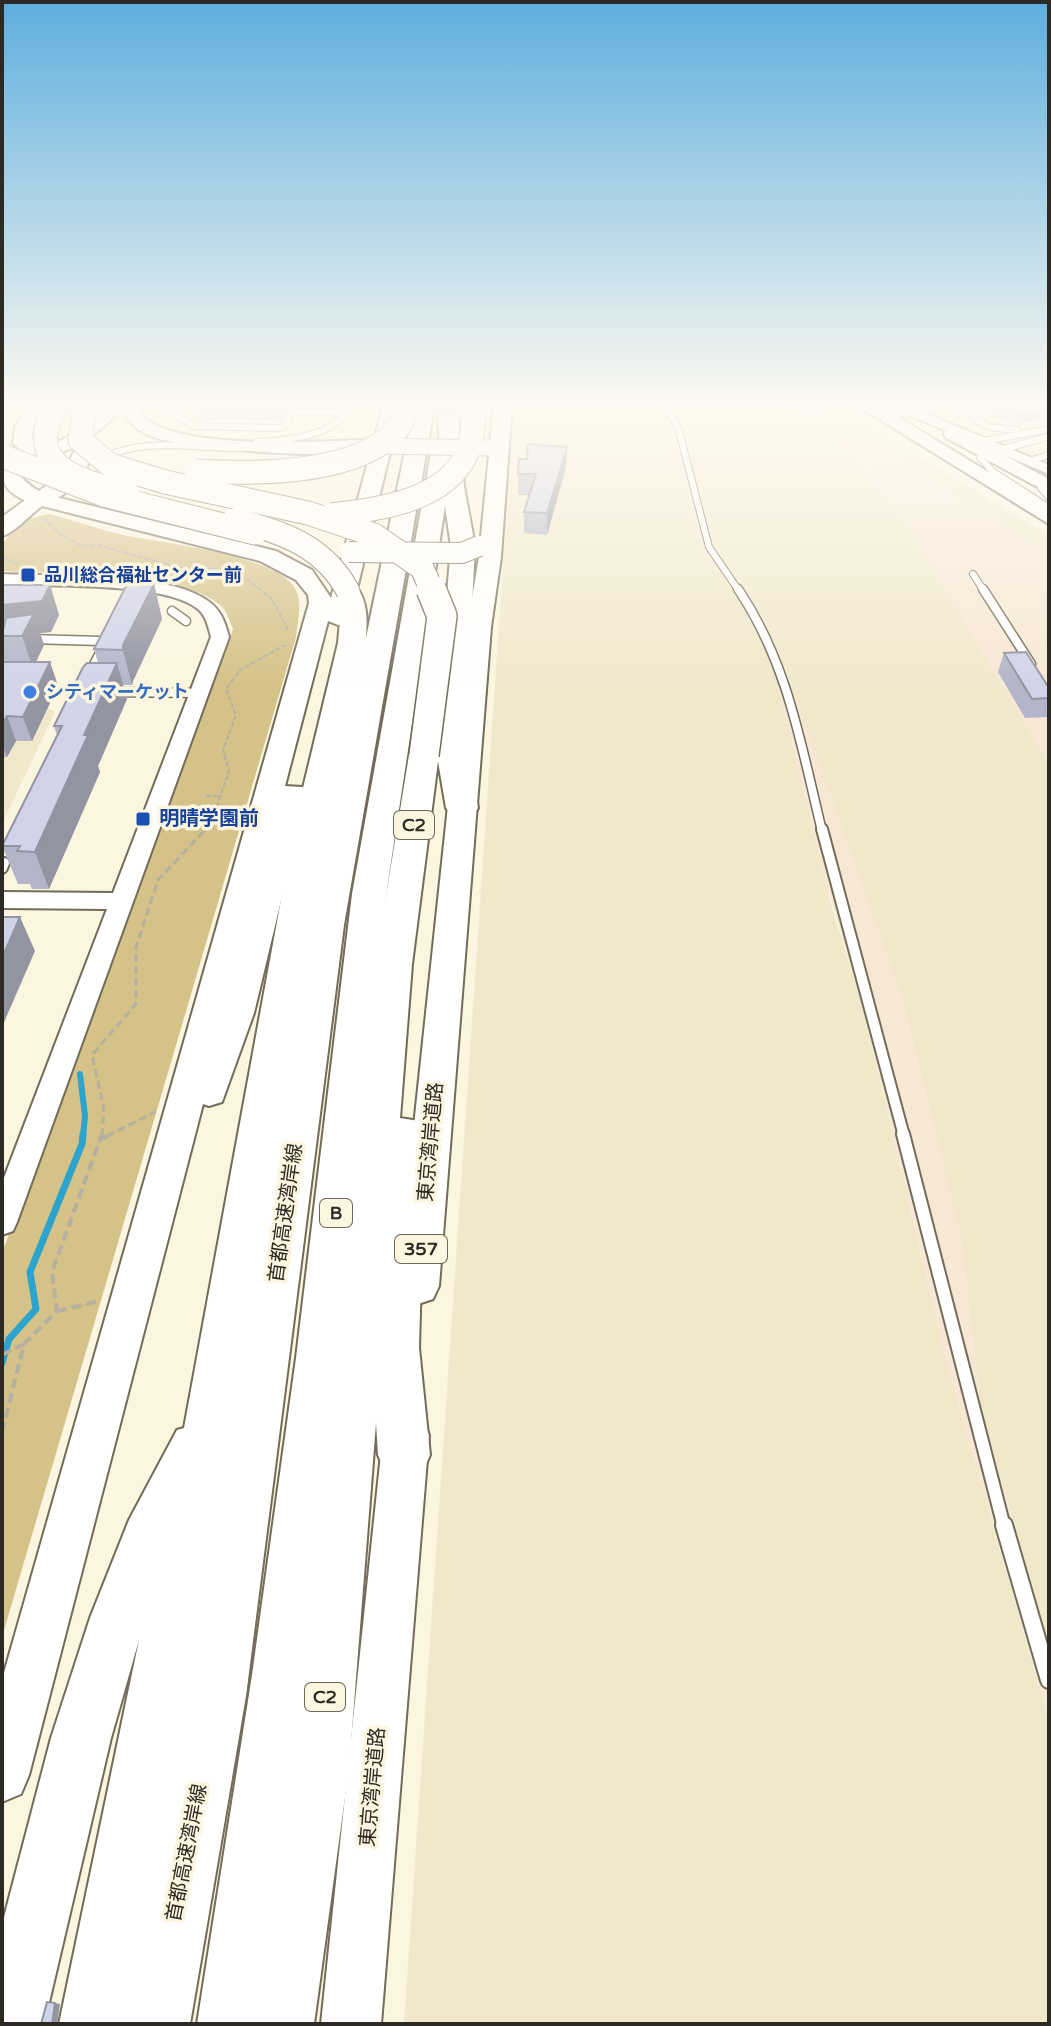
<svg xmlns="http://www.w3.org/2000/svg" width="1051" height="2026" viewBox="0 0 1051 2026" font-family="'Varela Round','Noto Sans JP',sans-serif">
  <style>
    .industrial { fill: #f7e8d5 }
    .built { fill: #f1e8cc }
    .green { fill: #d5c288 }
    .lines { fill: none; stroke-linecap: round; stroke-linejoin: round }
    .stream-far1 { stroke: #2ca4ce; stroke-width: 6 }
    .stream { stroke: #2ca4ce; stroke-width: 7 }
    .service-far4-casing { stroke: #726c59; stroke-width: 8 }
    .service-far3-casing { stroke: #726c59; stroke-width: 11 }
    .service-far2-casing { stroke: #726c59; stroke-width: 14 }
    .service-far1-casing { stroke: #726c59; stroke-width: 16 }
    .service-casing { stroke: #726c59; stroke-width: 20 }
    .tertiary-casing { stroke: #726c59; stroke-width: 4 }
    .primary-casing { stroke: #726c59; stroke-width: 4 }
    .trunk-casing { stroke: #726c59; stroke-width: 4 }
    .motorway-casing { stroke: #726c59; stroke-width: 4 }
    .path-far2 { stroke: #b5b09f; stroke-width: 2; stroke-dasharray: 5 2; stroke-linecap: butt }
    .path-far1 { stroke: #b5b09f; stroke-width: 3; stroke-dasharray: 8 4; stroke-linecap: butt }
    .path { stroke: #b5b09f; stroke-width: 4; stroke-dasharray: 10 5; stroke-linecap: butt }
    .service-far4 { stroke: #fff; stroke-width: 6 }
    .service-far3 { stroke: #fff; stroke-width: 8 }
    .service-far2 { stroke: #fff; stroke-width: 10 }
    .service-far1 { stroke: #fff; stroke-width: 12 }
    .service { stroke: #fff; stroke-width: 16 }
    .tertiary { fill: #fff; fill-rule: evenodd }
    .primary { fill: #fff; fill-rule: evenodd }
    .trunk { fill: #fff; fill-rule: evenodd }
    .motorway { fill: #fff; fill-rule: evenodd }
    .tertiary-bridge-casing { stroke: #726c59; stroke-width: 17; stroke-linecap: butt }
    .trunk-bridge-casing { stroke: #726c59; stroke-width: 22; stroke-linecap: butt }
    .motorway-bridge-far1-casing { stroke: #726c59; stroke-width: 25; stroke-linecap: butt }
    .motorway-bridge-casing { stroke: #726c59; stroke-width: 32; stroke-linecap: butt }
    .tertiary-bridge { stroke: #fff; stroke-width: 15 }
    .trunk-bridge { stroke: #fff; stroke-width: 20 }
    .motorway-bridge-far1 { stroke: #fff; stroke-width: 23 }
    .motorway-bridge { stroke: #fff; stroke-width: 29 }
    .wall { fill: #b4b5c8 }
    .shaded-wall { fill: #9294a2 }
    .building { fill: #d1d3e8; stroke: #9294a2; stroke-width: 2 }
    .transit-dot { fill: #1a4fb4; stroke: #fcf5df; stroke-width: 3 }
    .shop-dot { fill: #3f7fe0; stroke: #fcf5df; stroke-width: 3 }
    .labels { text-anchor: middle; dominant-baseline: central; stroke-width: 7; stroke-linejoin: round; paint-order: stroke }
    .far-transit-label { font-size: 18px; font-weight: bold; fill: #164399; stroke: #fcf5df; text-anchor: start }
    .far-shop-label { font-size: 18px; font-weight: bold; fill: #366cbe; stroke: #fcf5df; text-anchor: start }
    .shield { fill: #fcf5df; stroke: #6a675b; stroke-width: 2 }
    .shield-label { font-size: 18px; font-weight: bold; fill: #2c2a22 }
    .transit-label { font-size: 20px; font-weight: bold; fill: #164399; stroke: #fcf5df; text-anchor: start }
    .street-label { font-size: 20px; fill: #2c2a22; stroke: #fcf5df }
  </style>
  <rect width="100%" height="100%" fill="#fcf5df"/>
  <g class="industrial">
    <polygon points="658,403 668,403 682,427 716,544 763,616 781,657 903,1002 961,1239 981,1410 1049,1645 1049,1722 947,1363 861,1002 746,609 701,546 672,429"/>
    <polygon points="781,403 811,403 1049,553 1049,763 906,524 867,471 834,439"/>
    <polygon points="967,403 1049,403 1049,462 953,418 954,406"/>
  </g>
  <g class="built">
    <polygon points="514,403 658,403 672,429 701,546 746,609 773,664 832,908 861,1002 947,1363 1049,1722 1049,2024 404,2024"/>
    <polygon points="668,403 781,403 815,424 850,454 906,524 1049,763 1049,1645 981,1410 961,1239 903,1002 781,657 763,616 716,544 682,427"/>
    <polygon points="811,403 831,403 1049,535 1049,553"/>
    <polygon points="2,708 48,708 55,712 2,824"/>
  </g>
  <path class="green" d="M49,514C78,521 104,532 133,537C170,543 268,556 292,584C304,598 298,620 296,637L2,1637V1253L233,629C230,622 227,612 222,607C186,570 54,575 2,571V545L18,521Z"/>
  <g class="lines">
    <polyline class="stream-far1" points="80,1074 85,1116 83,1136"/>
    <polyline class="stream" points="2,1363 9,1339 36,1309 30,1272 82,1144 83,1134"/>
    <g class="service-far4-casing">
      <g id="service-far4">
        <polyline points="663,403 678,427 709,547 739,591"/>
        <polyline points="967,403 975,420 991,427 1017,430"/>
        <polyline points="174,406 165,408 193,426 279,428 287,424 292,412 350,412"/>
        <polyline points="874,411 905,403"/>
        <polyline points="886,417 942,403"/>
        <polyline points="1049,429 984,441 980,457 992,471 1049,508"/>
        <path d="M257,442C291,440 335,437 352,403"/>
        <polyline points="1003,449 1047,437"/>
        <path d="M101,459C143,436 196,449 242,448"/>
        <polyline points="1029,461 1049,455"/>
        <polyline points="1049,480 1041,488 1049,497"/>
        <polyline points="973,574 984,591"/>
      </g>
    </g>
    <g class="service-far3-casing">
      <g id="service-far3">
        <path d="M738,589C788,663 801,745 822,831"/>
        <polyline points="983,589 1031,664"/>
        <polyline points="172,611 186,621"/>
        <polyline points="30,639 101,641 103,647 89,674"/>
        <polyline points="115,692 201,693"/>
      </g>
    </g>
    <g class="service-far2-casing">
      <g id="service-far2">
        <polyline points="822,829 904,1136"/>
        <polyline points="2,868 4,863"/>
      </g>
    </g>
    <g class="service-far1-casing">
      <polyline id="service-far1" points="903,1134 1004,1527"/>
    </g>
    <g class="service-casing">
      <polyline id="service" points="1004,1525 1049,1680"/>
    </g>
    <g class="tertiary-casing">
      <g id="tertiary">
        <polygon points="911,407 1049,465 1049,474 906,414 904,411"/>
        <path d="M2,574C56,577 165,570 208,601C221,610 225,622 229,637L17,1222L13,1231L2,1235V1183L107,909L2,908V892L113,893L211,637C208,627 207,617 198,609C164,581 48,587 2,584Z"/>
      </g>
    </g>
    <g class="primary-casing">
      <g id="primary">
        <path d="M33,403H51L33,426L32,440C71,456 87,408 111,403C118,401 129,403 137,403C140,408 142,415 146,419C186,450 314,441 365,440L374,446C358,464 181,448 153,437C138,431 129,424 122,409C99,433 45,479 13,443L15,426Z"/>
        <polygon points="853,403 875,403 1049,509 1049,524"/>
        <polygon points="953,428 1049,479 1049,493 946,438 944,434 946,430"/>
        <path d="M82,447L92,453C85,482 53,514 22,499C5,490 2,483 2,464C14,467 25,484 39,491L65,471L75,449Z"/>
      </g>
    </g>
    <g class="trunk-casing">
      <g id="trunk">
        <path d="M384,403H402L350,618L346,623L338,625L328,621L285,786L303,787L307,793L254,1013L222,1102L209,1106L203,1104L29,1775L21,1794L2,1802V1680L309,603L308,595L296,580L260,561L42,506C31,514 13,534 2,536V517L32,495L39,493L276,551L312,570L331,598Z"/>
        <polygon points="494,403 512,403 501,557 491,627 439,1286 433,1299 418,1304 403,1299 397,1286 467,627 479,557"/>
        <polygon points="406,1413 422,1419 429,1435 381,2024 321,2024 383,1435 390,1419"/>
      </g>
    </g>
    <g class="motorway-casing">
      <g id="motorway">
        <polygon points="52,403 73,403 58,420 51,422 41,416"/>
        <path d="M415,403H435L344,925L246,1696L190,2024H59L139,1640L111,1738L44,2024H2V1925L51,1738L90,1618L129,1520L177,1430L184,1428L297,813L338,643L341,609L335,592L339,587H357C368,604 367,619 366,638Z"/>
        <path d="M448,412L458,418L464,486L475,546L466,728L478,808L473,815L462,818L451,815L446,808L438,761L412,964L400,1118L419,1121L425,1133L419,1348L430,1455L422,1473L404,1480L386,1473L378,1455L376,1423L349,1768L314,2024H197L252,1675L296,1358L352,894L431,453L440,447L438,418ZM445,506L451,546L436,728L438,753L435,749L424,746L413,749L409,755L385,902Z"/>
      </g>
    </g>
    <g class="path-far2">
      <polyline points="44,518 61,535 82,546 97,545 176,567 219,569 243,576 272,599 289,632"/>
      <polyline points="2,558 18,564"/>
      <polyline points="178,576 214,571"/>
      <polyline points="206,796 220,796"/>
      <polyline points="204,831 211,823 229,771 223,750 236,715 226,689 240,670 285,645"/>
    </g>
    <g class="path-far1">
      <polyline points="102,1136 104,1109 92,1055 136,1004 136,947 158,880 206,829"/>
      <polyline points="107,1136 155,1112"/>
    </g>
    <g class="path">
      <polyline points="102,1139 111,1134"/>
      <polyline points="57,1311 99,1301"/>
      <polyline points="2,1355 24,1344"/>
      <polyline points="2,1432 24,1344 57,1311 52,1272 102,1134"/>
    </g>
    <use href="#service-far4" class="service-far4"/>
    <use href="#service-far3" class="service-far3"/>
    <use href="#service-far2" class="service-far2"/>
    <use href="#service-far1" class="service-far1"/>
    <use href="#service" class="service"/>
    <use href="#tertiary" class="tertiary"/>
    <use href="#primary" class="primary"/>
    <use href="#trunk" class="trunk"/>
    <use href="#motorway" class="motorway"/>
    <g class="tertiary-bridge-casing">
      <polyline id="tertiary-bridge" points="378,446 488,448"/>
    </g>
    <g class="trunk-bridge-casing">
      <polyline id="trunk-bridge" points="349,552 462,553 479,546"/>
    </g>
    <g class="motorway-bridge-far1-casing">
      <g id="motorway-bridge-far1">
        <polyline points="86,403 80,440 110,465 165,482 308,513 374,535 422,568 432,591"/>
        <path d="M51,416C27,470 87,482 128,493"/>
        <polyline points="2,456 104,495 255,533"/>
        <path d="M196,471C251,474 364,476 399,426C404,419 407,410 410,403"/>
        <path d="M331,515C378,509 445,502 467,453C474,437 473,419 474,403"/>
        <path d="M234,520C281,531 324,546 348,591"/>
      </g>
    </g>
    <g class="motorway-bridge-casing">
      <polyline id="motorway-bridge" points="424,755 442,616 431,589"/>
    </g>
    <use href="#tertiary-bridge" class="tertiary-bridge"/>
    <use href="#trunk-bridge" class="trunk-bridge"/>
    <use href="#motorway-bridge-far1" class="motorway-bridge-far1"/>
    <use href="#motorway-bridge" class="motorway-bridge"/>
  </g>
  <g class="wall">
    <polygon points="194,403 289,403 281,420 198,420"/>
    <polygon points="993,406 1049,406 1046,417 1019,424 990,416"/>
    <polygon points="566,467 547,535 524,533 524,512 529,495 518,495 518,474"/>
    <polygon points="154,584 162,619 133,681 132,685 123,685 127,699 98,766 100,772 49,889 32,889 30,884 18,884 2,846 57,735 54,726 98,663 94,649"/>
    <polygon points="2,585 50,585 59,615 51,632 40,633 44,645 36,662 50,662 58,686 32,741 16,741 7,757 2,757"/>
    <polygon points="1004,653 1049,688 1049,717 1025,718 998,672"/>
  </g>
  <g class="shaded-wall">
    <polygon points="278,403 289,403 281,420"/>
    <polygon points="1049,406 1046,417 1019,424 1022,414"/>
    <polygon points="567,447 566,467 547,535 547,513"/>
    <polygon points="154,584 162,619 133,681 132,685 123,650 123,645"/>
    <polygon points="50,585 59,615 51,632 40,633 44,645 33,668 22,636 2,636 2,605"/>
    <polygon points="50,662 58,686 32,741 23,717"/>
    <polygon points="117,663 127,699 98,766 100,772 49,889 35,852 84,735"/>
    <polygon points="7,716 16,741 7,757 2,744 2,725"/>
    <polygon points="20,917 35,951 2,1027 2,958"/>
    <polygon points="55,2003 60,2004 57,2024 52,2024"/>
  </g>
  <g class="building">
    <polygon points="1003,403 1042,403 1049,406 1022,414 993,406"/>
    <polygon points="528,444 567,447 547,513 524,512 536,474 518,474 519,459 527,459"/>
    <polygon points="127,584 154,584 123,645 123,650 94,649"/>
    <polygon points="2,585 50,585 42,601 2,605"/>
    <polygon points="34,614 22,636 2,636 2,628 4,627 6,618"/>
    <polygon points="1026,652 1049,688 1049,698 1032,699 1004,653"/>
    <polygon points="2,662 50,662 23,717 7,716 2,725"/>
    <polygon points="87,663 117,663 84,735 88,735 35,852 17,851 20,846 2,846 62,726 54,726 83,667"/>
    <polygon points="2,917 20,917 2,958"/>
    <polygon points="47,2002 55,2003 52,2024 41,2024"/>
  </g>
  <linearGradient id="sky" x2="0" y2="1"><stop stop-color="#5daede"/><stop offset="0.59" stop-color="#fefaf1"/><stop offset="1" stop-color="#fefaf1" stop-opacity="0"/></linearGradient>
  <rect width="1051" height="687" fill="url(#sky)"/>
  <g class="transit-dot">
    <rect x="20" y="567" width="16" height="16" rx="4"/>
    <rect x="135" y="811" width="16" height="16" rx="4"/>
  </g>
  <circle class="shop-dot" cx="30" cy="692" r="8"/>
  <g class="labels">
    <g class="far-transit-label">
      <text x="44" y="575">品川総合福祉センター前</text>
    </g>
    <g class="far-shop-label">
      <text x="46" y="692">シティマーケット</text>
    </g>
    <g class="shield">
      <rect x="394" y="811" width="40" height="28" rx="6"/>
      <rect x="320" y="1199" width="32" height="28" rx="6"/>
      <rect x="395" y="1235" width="52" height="28" rx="6"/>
      <rect x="305" y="1683" width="40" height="28" rx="6"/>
    </g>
    <g class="shield-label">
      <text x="414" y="825">C2</text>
      <text x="336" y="1213">B</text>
      <text x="421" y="1249">357</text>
      <text x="325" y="1697">C2</text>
    </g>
    <g class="transit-label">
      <text x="159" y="819">明晴学園前</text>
    </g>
    <g class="street-label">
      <text transform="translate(431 1142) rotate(-85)">東京湾岸道路</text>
      <text transform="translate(286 1213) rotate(-82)">首都高速湾岸線</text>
      <text transform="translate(373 1787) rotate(-85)">東京湾岸道路</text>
      <text transform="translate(187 1853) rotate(-79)">首都高速湾岸線</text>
    </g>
  </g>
  <rect width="1051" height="2026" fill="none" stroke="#2c2a22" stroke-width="8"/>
</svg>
